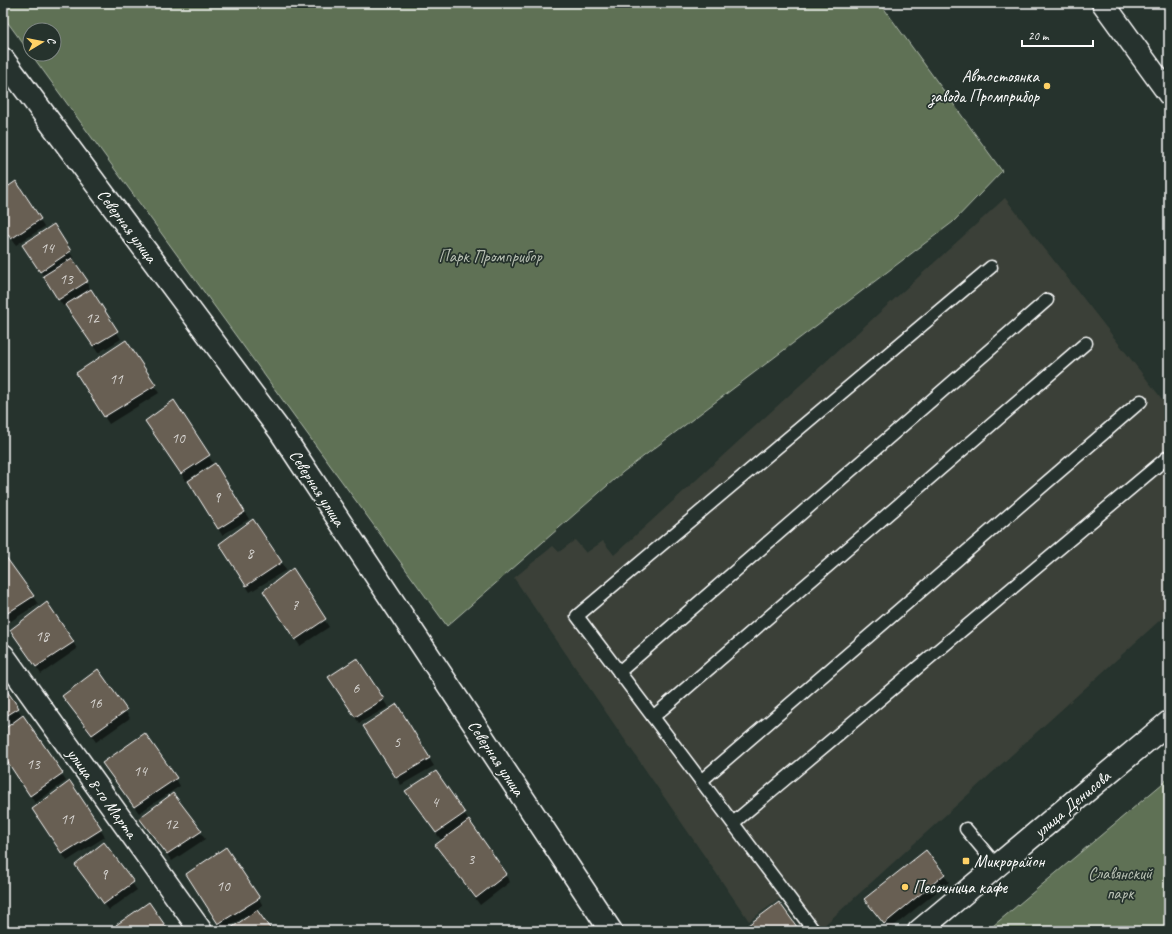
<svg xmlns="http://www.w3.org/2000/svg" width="1172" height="934" viewBox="0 0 1172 934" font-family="Caveat,sans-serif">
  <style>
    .built { fill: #3a4038 }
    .green { fill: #5e7154; stroke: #aeb8aa }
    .shadow { fill: #0007 }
    .building { fill: #685f52; stroke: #fff }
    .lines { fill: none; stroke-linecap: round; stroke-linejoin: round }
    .lane-casing { stroke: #fff; stroke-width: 15 }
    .street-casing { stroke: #fff; stroke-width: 25 }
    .secondary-casing { stroke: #fff; stroke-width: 25 }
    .lane { stroke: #26332d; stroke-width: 12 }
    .street { stroke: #26332d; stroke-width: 22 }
    .secondary { stroke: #26332d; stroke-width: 22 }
    .poi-dot { fill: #ffd166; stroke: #26332d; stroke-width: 1.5 }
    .labels { text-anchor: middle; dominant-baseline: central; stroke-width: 3.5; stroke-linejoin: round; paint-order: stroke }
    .number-label { font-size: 15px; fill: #d9d7d4 }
    .poi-label { font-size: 17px; fill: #fff; stroke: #26332d; text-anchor: start }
    .street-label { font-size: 17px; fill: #fff; stroke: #26332d }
    .park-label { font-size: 17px; fill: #b7bfb2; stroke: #26332d }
  </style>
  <rect width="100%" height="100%" fill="#26332d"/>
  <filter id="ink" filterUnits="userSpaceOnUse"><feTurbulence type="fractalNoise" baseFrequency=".025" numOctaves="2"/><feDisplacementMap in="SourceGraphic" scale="8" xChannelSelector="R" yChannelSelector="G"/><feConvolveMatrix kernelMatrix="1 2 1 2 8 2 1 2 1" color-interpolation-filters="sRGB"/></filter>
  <g filter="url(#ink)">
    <polygon class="built" points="1005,198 1169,408 1169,612 818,931 804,931 780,899 749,921 514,578 553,546 559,552 575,540 586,553 603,541 614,555"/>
    <g class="green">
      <polygon points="3,3 880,3 1002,171 953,222 623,472 447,626 31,54 54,54 54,30 30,30 30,53 3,16"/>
      <polygon points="1169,778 1169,931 987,931"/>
    </g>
    <g class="shadow">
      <polygon points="16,183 44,227 16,245 3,226 3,191"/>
      <polygon points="53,226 74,259 72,260 87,282 90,289 121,339 98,353 66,305 63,306 28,252"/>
      <polygon points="125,341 159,393 109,424 81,381"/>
      <polygon points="174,401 213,463 186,481 151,428"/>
      <polygon points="215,465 249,519 222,535 190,482"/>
      <polygon points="252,520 286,570 250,592 224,551"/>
      <polygon points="3,555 38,604 3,626"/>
      <polygon points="293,570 329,627 300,646 269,598"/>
      <polygon points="11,630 73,642 77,649 41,674"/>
      <polygon points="356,659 388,707 359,723 333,684"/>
      <polygon points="98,671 130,718 96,742 63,696"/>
      <polygon points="3,687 66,781 35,803 3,754 3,731 18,720 17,719 3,728"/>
      <polygon points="396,705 434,766 401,785 368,733"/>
      <polygon points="108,771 176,779 180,786 139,813"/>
      <polygon points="70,782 105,837 67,861 37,816"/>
      <polygon points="173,794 205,839 172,861 140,818"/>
      <polygon points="411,799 464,814 510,882 480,905 441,852 442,841"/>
      <polygon points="103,843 137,890 109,910 76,865"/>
      <polygon points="926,851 949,882 889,930 866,900"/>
      <polygon points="191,882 259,899 263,906 256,910 270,931 229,931 249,916 248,915 222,931"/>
    </g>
    <g class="building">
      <polygon points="16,181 41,219 11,239 3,227 3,190"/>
      <polygon points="54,224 71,251 40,272 22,245"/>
      <polygon points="72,258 88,281 58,300 43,276"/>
      <polygon points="91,289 118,331 93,346 65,305"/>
      <polygon points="126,340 156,385 104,417 76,373"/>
      <polygon points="174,400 210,455 181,474 145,421"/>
      <polygon points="215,463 245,512 218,529 188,481"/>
      <polygon points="253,519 282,562 246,586 219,544"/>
      <polygon points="3,553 34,596 3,616"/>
      <polygon points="293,568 326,619 295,640 263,591"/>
      <polygon points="47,602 74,642 36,667 10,630"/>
      <polygon points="357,658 384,699 355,717 328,677"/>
      <polygon points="98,669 127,710 92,735 62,696"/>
      <polygon points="3,685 19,708 3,718"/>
      <polygon points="397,704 430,758 396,778 363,726"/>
      <polygon points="23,715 63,773 30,796 3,755 3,730"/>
      <polygon points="145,733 177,778 134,807 102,763"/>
      <polygon points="436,771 465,813 436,833 405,791"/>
      <polygon points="70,781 102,829 62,854 32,809"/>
      <polygon points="173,793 202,831 167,854 139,818"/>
      <polygon points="469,820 507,874 476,898 435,845"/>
      <polygon points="104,842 134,882 104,904 75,865"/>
      <polygon points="226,847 260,898 218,924 186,874"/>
      <polygon points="926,850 945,874 884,924 864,899"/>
      <polygon points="149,902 169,931 120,931 116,925"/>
      <polygon points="779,902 800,931 740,931"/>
      <polygon points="257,910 272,931 227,931"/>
    </g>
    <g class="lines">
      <g class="lane-casing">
        <g id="lane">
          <polyline points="619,672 1047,300"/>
          <polyline points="653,717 1086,343"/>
          <polyline points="701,781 1141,401"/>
          <polyline points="733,823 1169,456"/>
          <polyline points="966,829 997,866"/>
          <polyline points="814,931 577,616 991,267"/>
        </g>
      </g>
      <g class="street-casing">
        <g id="street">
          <polyline points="3,59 280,431 611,931"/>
          <polyline points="3,655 201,931"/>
        </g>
      </g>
      <g class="secondary-casing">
        <g id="secondary">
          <polyline points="1103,3 1169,94"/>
          <polyline points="919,931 1169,722"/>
        </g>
      </g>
      <use href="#lane" class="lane"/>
      <use href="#street" class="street"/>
      <use href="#secondary" class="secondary"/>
    </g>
  </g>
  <g class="poi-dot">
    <circle cx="1047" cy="86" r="4"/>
    <rect x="962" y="857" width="8" height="8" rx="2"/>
    <circle cx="905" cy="887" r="4"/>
  </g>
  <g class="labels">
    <g class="number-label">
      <text x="47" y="248">14</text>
      <text x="66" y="279">13</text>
      <text x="92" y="318">12</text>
      <text x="116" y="379">11</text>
      <text x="178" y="438">10</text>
      <text x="217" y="497">9</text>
      <text x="250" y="553">8</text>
      <text x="295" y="605">7</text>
      <text x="42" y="636">18</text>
      <text x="356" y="688">6</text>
      <text x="95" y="703">16</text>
      <text x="397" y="742">5</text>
      <text x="33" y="764">13</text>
      <text x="140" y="771">14</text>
      <text x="435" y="802">4</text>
      <text x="67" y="819">11</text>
      <text x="171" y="824">12</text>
      <text x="471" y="859">3</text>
      <text x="104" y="874">9</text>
      <text x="223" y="886">10</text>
    </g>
    <g class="poi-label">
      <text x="1039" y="76" text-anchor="end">Автостоянка<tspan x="1039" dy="20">завода Промприбор</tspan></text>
      <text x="974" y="861">Микрорайон</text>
      <text x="913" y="887">Песочница кафе</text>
    </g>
    <g class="street-label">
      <text transform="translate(127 226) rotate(53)">Северная улица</text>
      <text transform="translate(317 488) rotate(57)">Северная улица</text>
      <text transform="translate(496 758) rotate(56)">Северная улица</text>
      <text transform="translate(102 793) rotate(54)">улица 8-го Марта</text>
      <text transform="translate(1072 804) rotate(-40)">улица Денисова</text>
    </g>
    <g class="park-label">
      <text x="490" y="256">Парк Промприбор</text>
      <text x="1120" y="873">Славянский<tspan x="1120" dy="20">парк</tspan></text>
    </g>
  </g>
  <rect width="1172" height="934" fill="none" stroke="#26332d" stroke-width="16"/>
  <rect x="8" y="8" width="1156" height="918" fill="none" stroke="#fff" stroke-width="1.5" filter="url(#ink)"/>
  <g transform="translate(42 42) rotate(80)"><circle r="19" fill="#26332d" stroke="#7d8581"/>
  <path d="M0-3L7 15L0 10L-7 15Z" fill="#ffd166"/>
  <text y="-6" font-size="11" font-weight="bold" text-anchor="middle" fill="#ffffff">С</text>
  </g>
  <path d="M1022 40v6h71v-6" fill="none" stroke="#ffffff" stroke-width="2"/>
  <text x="1028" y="40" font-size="12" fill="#ffffff" stroke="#26332d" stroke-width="3" paint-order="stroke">20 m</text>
</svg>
